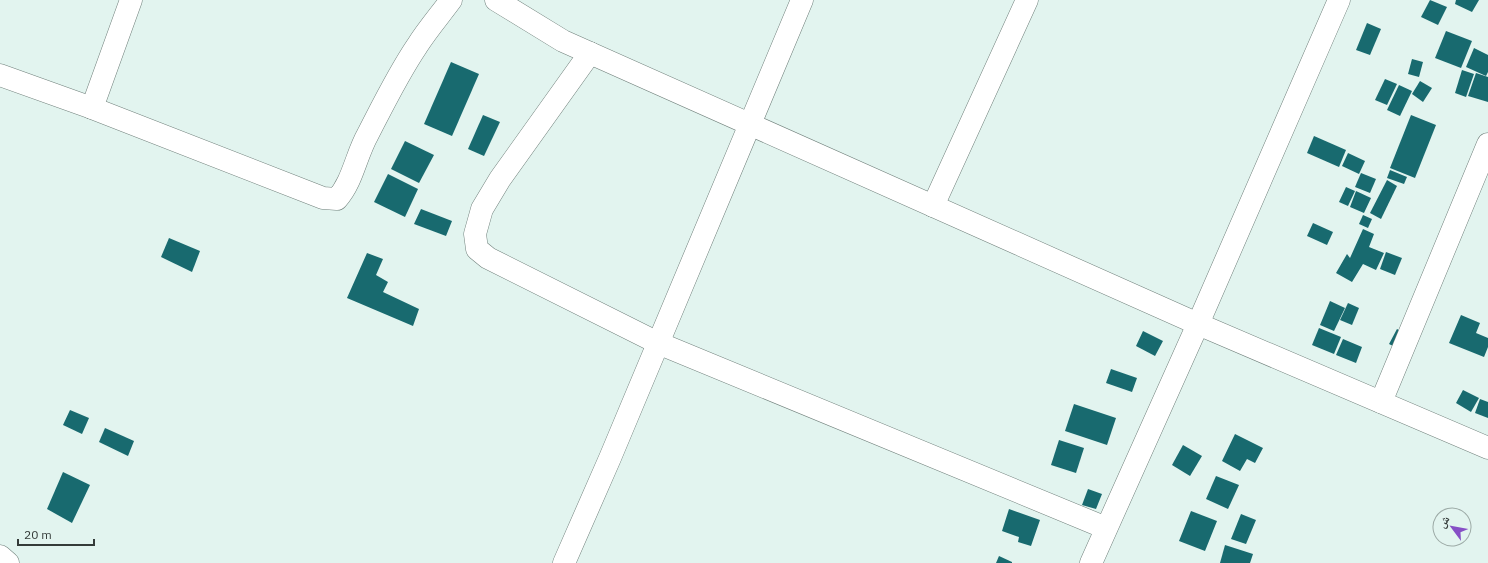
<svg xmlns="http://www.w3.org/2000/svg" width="1488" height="563" viewBox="0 0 1488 563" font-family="'IBM Plex Sans','Noto Naskh Arabic',sans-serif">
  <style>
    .building { fill: #186a6f }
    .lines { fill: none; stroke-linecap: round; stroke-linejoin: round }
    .minor-casing { stroke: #71817c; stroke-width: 23 }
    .minor { stroke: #fff; stroke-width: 22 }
  </style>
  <rect width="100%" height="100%" fill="#e2f4ef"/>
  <g class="building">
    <polygon points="1430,0 1447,7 1438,25 1421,17"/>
    <polygon points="1456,0 1479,0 1472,12 1455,4"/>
    <polygon points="1367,23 1381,29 1370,55 1356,50"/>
    <polygon points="1446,31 1472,41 1461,68 1435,58"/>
    <polygon points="1474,48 1488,55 1488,72 1486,76 1466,67"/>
    <polygon points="1412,59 1423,62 1419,77 1408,74"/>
    <polygon points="451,62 479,74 452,136 424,124"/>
    <polygon points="1462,70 1474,74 1466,97 1455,93"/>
    <polygon points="1476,73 1488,77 1488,102 1468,96"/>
    <polygon points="1385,79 1397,84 1387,105 1375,100"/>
    <polygon points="1420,81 1432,88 1423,102 1412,94"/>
    <polygon points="1399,85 1412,91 1400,116 1387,110"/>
    <polygon points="483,115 500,122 484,156 468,149"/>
    <polygon points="1411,115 1436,125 1415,178 1390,168"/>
    <polygon points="1314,136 1346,150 1339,167 1307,153"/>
    <polygon points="405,141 434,155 419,183 391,169"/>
    <polygon points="1348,153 1365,161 1359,174 1342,166"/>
    <polygon points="1390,170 1407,177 1404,184 1387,178"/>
    <polygon points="1361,173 1376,179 1370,193 1355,187"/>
    <polygon points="388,174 418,189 405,217 374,202"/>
    <polygon points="1387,180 1397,186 1381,219 1370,213"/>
    <polygon points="1346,187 1355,191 1348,206 1339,202"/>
    <polygon points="1356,191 1371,198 1364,213 1350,207"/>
    <polygon points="421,209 452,221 446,236 414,224"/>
    <polygon points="1363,215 1372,219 1368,228 1359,224"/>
    <polygon points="1313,223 1333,232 1327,245 1307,236"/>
    <polygon points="1363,229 1374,234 1369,247 1384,253 1376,270 1363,264 1352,282 1336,273 1347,254 1350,258"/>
    <polygon points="169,238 200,251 192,272 161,257"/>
    <polygon points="1386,252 1402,258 1395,275 1380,269"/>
    <polygon points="367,253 383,259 376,275 388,282 383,292 419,309 413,326 347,298"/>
    <polygon points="1330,301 1345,308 1334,331 1320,325"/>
    <polygon points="1348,303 1359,308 1352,325 1340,320"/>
    <polygon points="1461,315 1480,323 1476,333 1488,338 1488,347 1484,357 1449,343"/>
    <polygon points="1319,328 1341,337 1334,354 1312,345"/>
    <polygon points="1397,329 1408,335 1401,350 1389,344"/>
    <polygon points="1143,331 1163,341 1155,356 1136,346"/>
    <polygon points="1343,339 1362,347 1356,363 1336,355"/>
    <polygon points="1111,369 1137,378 1132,392 1106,383"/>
    <polygon points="1463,390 1479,398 1471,412 1456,403"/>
    <polygon points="1480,399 1488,402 1488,418 1475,413"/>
    <polygon points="1074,404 1116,418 1107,445 1065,431"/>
    <polygon points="70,410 89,418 82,434 63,425"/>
    <polygon points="105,428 134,441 128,456 99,442"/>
    <polygon points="1235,434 1263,448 1255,463 1247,459 1240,471 1222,461"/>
    <polygon points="1059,440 1084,448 1076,473 1051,465"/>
    <polygon points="1183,445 1202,456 1190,476 1172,465"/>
    <polygon points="63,472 90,485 72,523 47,509"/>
    <polygon points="1216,476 1239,485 1228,509 1206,499"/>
    <polygon points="1088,489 1102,494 1096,509 1082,505"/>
    <polygon points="1009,509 1040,520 1031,546 1018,542 1019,537 1002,531"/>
    <polygon points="1191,511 1217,521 1205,551 1179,541"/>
    <polygon points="1241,514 1256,520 1246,544 1231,539"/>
    <polygon points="1225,545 1253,554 1250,563 1220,563"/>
    <polygon points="999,556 1012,562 1012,563 996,563"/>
  </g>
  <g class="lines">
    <g class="minor-casing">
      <g id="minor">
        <polyline points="496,0 563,41 1198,324 1488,448"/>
        <polyline points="590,53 500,179 482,209 475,234 477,249 488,258 658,343 1106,528"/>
        <path d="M0,75L92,108L323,198L337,199C353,181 356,155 368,134C383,105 398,74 417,46C427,30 440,15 451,0"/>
        <polyline points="92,108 131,0"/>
        <polyline points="933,206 1027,0"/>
        <polyline points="1381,402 1488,144"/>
        <polyline points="0,556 8,563"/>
        <polyline points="564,563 610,458 802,0"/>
        <polyline points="1091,563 1198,324 1339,0"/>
      </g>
    </g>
    <use href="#minor" class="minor"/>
  </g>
  <g transform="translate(1452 527) rotate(302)"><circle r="19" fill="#e2f4ef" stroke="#9caaa6"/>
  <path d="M0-3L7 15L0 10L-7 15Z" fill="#864fc6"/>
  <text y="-6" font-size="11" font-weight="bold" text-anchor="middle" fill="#343b39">ش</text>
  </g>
  <path d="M18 539v6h76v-6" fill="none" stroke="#343b39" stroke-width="2"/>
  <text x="24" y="539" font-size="12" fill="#343b39" stroke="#e2f4ef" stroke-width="3" paint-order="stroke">20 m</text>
</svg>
